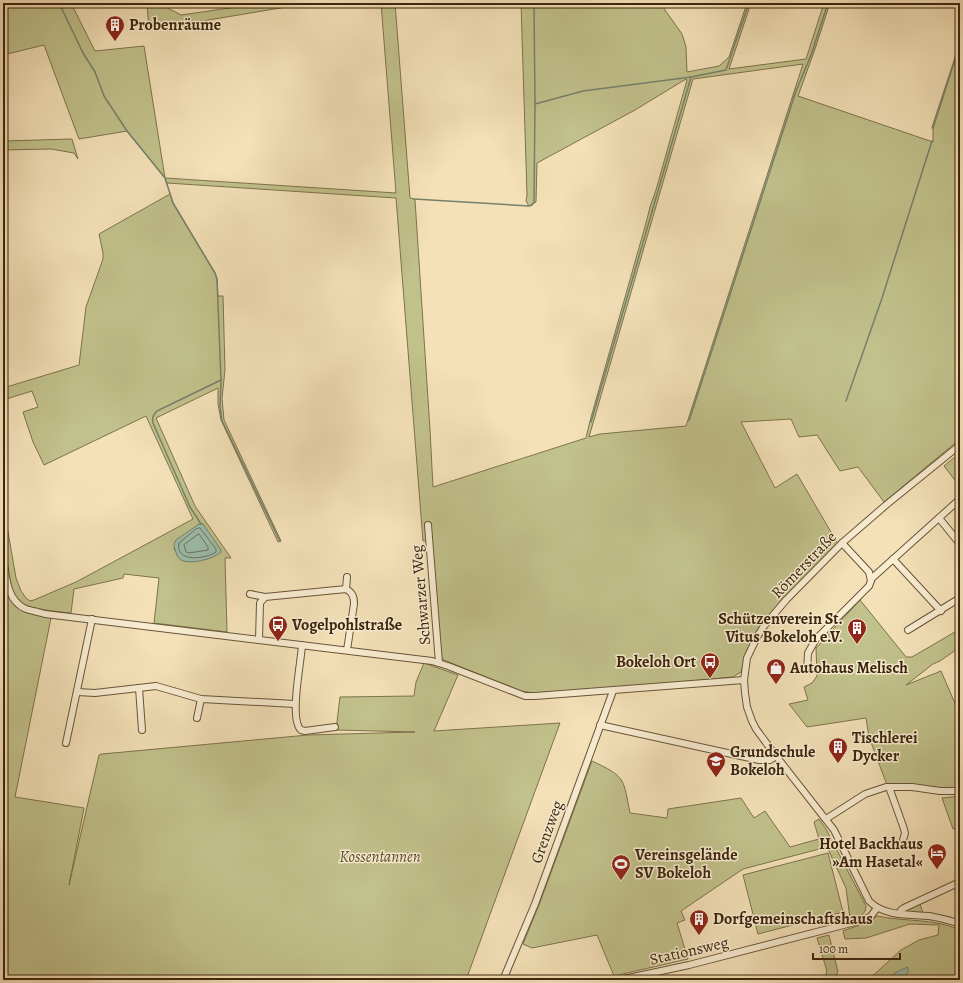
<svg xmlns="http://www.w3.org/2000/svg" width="963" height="983" viewBox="0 0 963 983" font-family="Alegreya,serif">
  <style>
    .green { fill: #c1c18b; stroke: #7e734c; fill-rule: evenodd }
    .water { fill: #9cbeac; stroke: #76816c }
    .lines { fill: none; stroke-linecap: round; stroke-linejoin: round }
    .shore { stroke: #6c725c; stroke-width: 1 }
    .stream { stroke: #76816c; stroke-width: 1.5 }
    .minor-casing { stroke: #6a5438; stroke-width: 8 }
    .minor { stroke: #f8ecd1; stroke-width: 6 }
    .labels { text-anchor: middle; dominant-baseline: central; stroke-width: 3; stroke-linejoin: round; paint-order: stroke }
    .poi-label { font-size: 16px; font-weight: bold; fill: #3c250d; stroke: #f8ecd1; text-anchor: start }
    .street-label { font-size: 16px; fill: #3c250d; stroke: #f8ecd1 }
    .park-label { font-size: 16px; font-style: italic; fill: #5d4c2c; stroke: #f8ecd1 }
  </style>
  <rect width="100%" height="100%" fill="#f4e1b8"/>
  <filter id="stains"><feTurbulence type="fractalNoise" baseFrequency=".005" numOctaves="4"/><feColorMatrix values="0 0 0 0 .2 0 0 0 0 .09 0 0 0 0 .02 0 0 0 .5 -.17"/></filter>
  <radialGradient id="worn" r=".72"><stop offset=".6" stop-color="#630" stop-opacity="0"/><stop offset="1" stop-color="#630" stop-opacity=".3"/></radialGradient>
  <g class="green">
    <path d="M3,3H71L95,51L144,46L165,178L396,193L381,3H395L410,198L414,199L415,200L430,430L433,487L586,438L590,421L646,223L650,207L656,190L687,80L686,79L635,110L537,163L536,202L529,206L526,201L527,195L521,3H660L682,34L686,47L687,72L719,66L729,57L747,3H751L729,69L806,59L824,3H830L815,49L798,96L933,142V129L960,44V439L884,502L858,467L840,471L817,435L799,437L791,419L741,422L775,488L797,474L838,544L783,598L754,637L747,651L741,672L733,677L614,688L535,693L520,691L444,660L438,654L429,541H423L396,198L167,183L165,178L127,131L79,139L44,45L3,55ZM803,64L686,426L600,434L589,437L693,79Z"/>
    <polygon points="147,3 158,3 181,15 264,3 310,3 149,30"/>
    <polygon points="72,139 78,159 74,153 51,149 3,150 3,141"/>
    <path d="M170,194L173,203L215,273L217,279L218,296H223L225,370L222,398L224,420L281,541L278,542L221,420L218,404V388L156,418L195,506L231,558H225L227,632L154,623L159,578L124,574L123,578L74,589L71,613C56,611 31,610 19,602C1,590 3,524 3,503L16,578L21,591L26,598L30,601L34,600L76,582L193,519L146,416L44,465L33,442L23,412L38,407L32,391L3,400V388L79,365L86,307L103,259V253L99,234ZM199,524H203L178,556L174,548Z"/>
    <polygon points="960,453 960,487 944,466"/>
    <polygon points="3,564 7,587 26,611 51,618 15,797 84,808 69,885 99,755 102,754 308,735 415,732 336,730 340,697 414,696 416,682 424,663 458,675 434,731 560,723 466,980 3,980"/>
    <polygon points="860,600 906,657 912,657 960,629 960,647 940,661 933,664 906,685 941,671 960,715 960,789 954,790 887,785 869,737 866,718 807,727 789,704 808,700 804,687 812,683 817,676 816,648"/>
    <path d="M592,761C626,777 623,778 630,813L667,818L668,809L741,798L754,818L765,811L790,847L819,839L814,822L819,819L826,829L866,906C866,916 858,916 850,918L846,888L827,847L743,869L681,911L685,920L677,923L688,959L614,976L597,935L532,948L523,944L539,905Z"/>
    <polygon points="960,796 960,831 958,827 953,829 942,798"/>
    <polygon points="828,853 843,912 758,934 743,875"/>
    <polygon points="920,904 923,913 908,911 909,909"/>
    <path d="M877,916C905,922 934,918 960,930V939L958,944L960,951V980H868L901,950L919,940L938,935L939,925L910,924L866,938L845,939L843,931L868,922Z"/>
    <polygon points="829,935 838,972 833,980 824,980 827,971 817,938"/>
  </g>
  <g class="water">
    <path d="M199,524H203L221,550V552C214,559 190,565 181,560C178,558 177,555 176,552C174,547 173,544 176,540Z"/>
    <path d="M908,967V973L898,980H889C892,973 901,970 908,967Z"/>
  </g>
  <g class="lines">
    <g class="shore">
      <path d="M200,528L216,549V552C206,559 175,563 179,543L196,529Z"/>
      <polygon points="199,534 208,547 208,550 189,553 186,552 184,545"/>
    </g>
    <g class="stream">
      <path d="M59,3L83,53L95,72L104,96L127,131L165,178L173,203L215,273L217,279L221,380L157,411C153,415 152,417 153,423L190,507L201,524"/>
      <polyline points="535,104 583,91 691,77 726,70 749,3"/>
      <polyline points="932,128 960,43"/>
      <polyline points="414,199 529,206 532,205 534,202 535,104 534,3"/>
      <polyline points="221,380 220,407 222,421 280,541"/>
      <polyline points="846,401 882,298 932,141"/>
      <polyline points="689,421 796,91 811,55 828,3"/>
      <polyline points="591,422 691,77"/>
    </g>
    <g class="minor-casing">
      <g id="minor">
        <path d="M960,445L886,505L842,543L786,600L764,626L757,637L747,658L744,680L745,693L747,707L752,721L756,729L776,756L834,830L869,901C885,917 909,914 929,916C940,918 950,920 960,924"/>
        <polyline points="939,518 960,544"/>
        <polyline points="428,525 439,663"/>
        <path d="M3,556C6,575 6,601 26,609C32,611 39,612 45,614L432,661L448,666L525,696H535L744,680"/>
        <polyline points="893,559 941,611"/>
        <polyline points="871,579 960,499"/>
        <polyline points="346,589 347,577"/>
        <polyline points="250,594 265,597"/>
        <polyline points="908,630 960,598"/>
        <path d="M259,640L260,603L265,597L346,589C353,593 354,597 354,604L347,650"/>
        <path d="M302,645C301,663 289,719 301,730L305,731L335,727"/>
        <polyline points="807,670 808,653 816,639 869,586 871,581 869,572 842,543"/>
        <polyline points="139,688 142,730"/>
        <polyline points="77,692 95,693 156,686 201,699 295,704"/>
        <polyline points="197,718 201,699"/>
        <polyline points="600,725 759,760 770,760 776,756"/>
        <polyline points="66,743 92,619"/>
        <polyline points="889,787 903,826 905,833 903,840"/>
        <polyline points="826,819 865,794 886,787 912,787 940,791 960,791"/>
        <polyline points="899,914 901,910 904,908 960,882"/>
        <polyline points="503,980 535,904 613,691"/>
        <polyline points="619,980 689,965 863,920 871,916 877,908"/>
      </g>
    </g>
    <use href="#minor" class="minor"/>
  </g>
  <defs>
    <g id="building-pin" transform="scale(1)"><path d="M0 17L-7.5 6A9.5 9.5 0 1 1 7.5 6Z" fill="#8f2418" stroke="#f8ecd1"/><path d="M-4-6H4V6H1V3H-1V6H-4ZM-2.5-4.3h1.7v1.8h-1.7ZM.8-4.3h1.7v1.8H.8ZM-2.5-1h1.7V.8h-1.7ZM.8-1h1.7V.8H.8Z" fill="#fff"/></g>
    <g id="bus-pin" transform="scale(1)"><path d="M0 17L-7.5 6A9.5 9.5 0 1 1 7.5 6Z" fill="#8f2418" stroke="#f8ecd1"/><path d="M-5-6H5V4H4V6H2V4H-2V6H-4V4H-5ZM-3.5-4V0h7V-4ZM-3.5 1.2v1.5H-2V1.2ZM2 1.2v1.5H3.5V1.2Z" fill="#fff"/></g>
    <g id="shop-pin" transform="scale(1)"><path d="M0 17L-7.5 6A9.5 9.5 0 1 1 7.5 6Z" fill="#8f2418" stroke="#f8ecd1"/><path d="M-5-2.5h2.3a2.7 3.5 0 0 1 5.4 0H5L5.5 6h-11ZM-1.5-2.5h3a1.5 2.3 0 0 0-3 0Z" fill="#fff"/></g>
    <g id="school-pin" transform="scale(1)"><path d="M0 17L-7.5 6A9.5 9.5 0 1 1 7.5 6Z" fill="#8f2418" stroke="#f8ecd1"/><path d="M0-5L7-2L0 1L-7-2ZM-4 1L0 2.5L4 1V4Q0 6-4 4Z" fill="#fff"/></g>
    <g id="hotel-pin" transform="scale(1)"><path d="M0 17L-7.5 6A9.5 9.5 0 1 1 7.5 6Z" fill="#8f2418" stroke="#f8ecd1"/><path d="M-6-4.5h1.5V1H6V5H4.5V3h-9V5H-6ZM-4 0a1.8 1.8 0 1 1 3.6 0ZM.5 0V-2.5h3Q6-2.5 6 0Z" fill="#fff"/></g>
    <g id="stadium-pin" transform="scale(1)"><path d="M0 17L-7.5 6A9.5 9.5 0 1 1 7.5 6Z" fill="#8f2418" stroke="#f8ecd1"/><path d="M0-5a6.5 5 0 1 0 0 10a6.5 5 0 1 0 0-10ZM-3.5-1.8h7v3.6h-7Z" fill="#fff"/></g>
  </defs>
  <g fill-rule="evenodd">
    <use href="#building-pin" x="115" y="25"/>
    <use href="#bus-pin" x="278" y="625"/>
    <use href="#building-pin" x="857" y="628"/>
    <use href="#bus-pin" x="710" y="662"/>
    <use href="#shop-pin" x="776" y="668"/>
    <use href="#building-pin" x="838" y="747"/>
    <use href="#school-pin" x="716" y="761"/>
    <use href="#hotel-pin" x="937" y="853"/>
    <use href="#stadium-pin" x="621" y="864"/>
    <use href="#building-pin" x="699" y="919"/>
  </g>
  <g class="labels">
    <g class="poi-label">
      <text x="129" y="25">Probenräume</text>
      <text x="843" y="619" text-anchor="end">Schützenverein St.<tspan x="843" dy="18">Vitus Bokeloh e.V.</tspan></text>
      <text x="292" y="625">Vogelpohlstraße</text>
      <text x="696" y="662" text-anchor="end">Bokeloh Ort</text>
      <text x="790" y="668">Autohaus Melisch</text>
      <text x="852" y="738">Tischlerei<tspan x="852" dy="18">Dycker</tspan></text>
      <text x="730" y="752">Grundschule<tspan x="730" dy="18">Bokeloh</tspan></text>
      <text x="923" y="844" text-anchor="end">Hotel Backhaus<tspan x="923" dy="18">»Am Hasetal«</tspan></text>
      <text x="635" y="855">Vereinsgelände<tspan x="635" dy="18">SV Bokeloh</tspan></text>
      <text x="713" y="919">Dorfgemeinschaftshaus</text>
    </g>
    <g class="street-label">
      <text transform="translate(804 565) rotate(-46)">Römerstraße</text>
      <text transform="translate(421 595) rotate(-95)">Schwarzer Weg</text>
      <text transform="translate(547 832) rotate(-70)">Grenzweg</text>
      <text transform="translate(689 951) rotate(-13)">Stationsweg</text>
    </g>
    <g class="park-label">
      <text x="380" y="857">Kossentannen</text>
    </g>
  </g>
  <rect width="963" height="983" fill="none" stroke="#f4e1b8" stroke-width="16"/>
  <rect x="4" y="4" width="955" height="975" fill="none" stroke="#3c250d" stroke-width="2"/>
  <rect x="8" y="8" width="947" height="967" fill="none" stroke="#3c250d"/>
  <path d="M813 953v6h87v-6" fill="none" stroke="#3c250d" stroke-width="2"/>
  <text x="819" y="953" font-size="12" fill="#3c250d" stroke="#f8ecd1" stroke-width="3" paint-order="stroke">100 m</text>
  <rect width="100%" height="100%" filter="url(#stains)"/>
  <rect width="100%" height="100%" fill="url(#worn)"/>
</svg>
